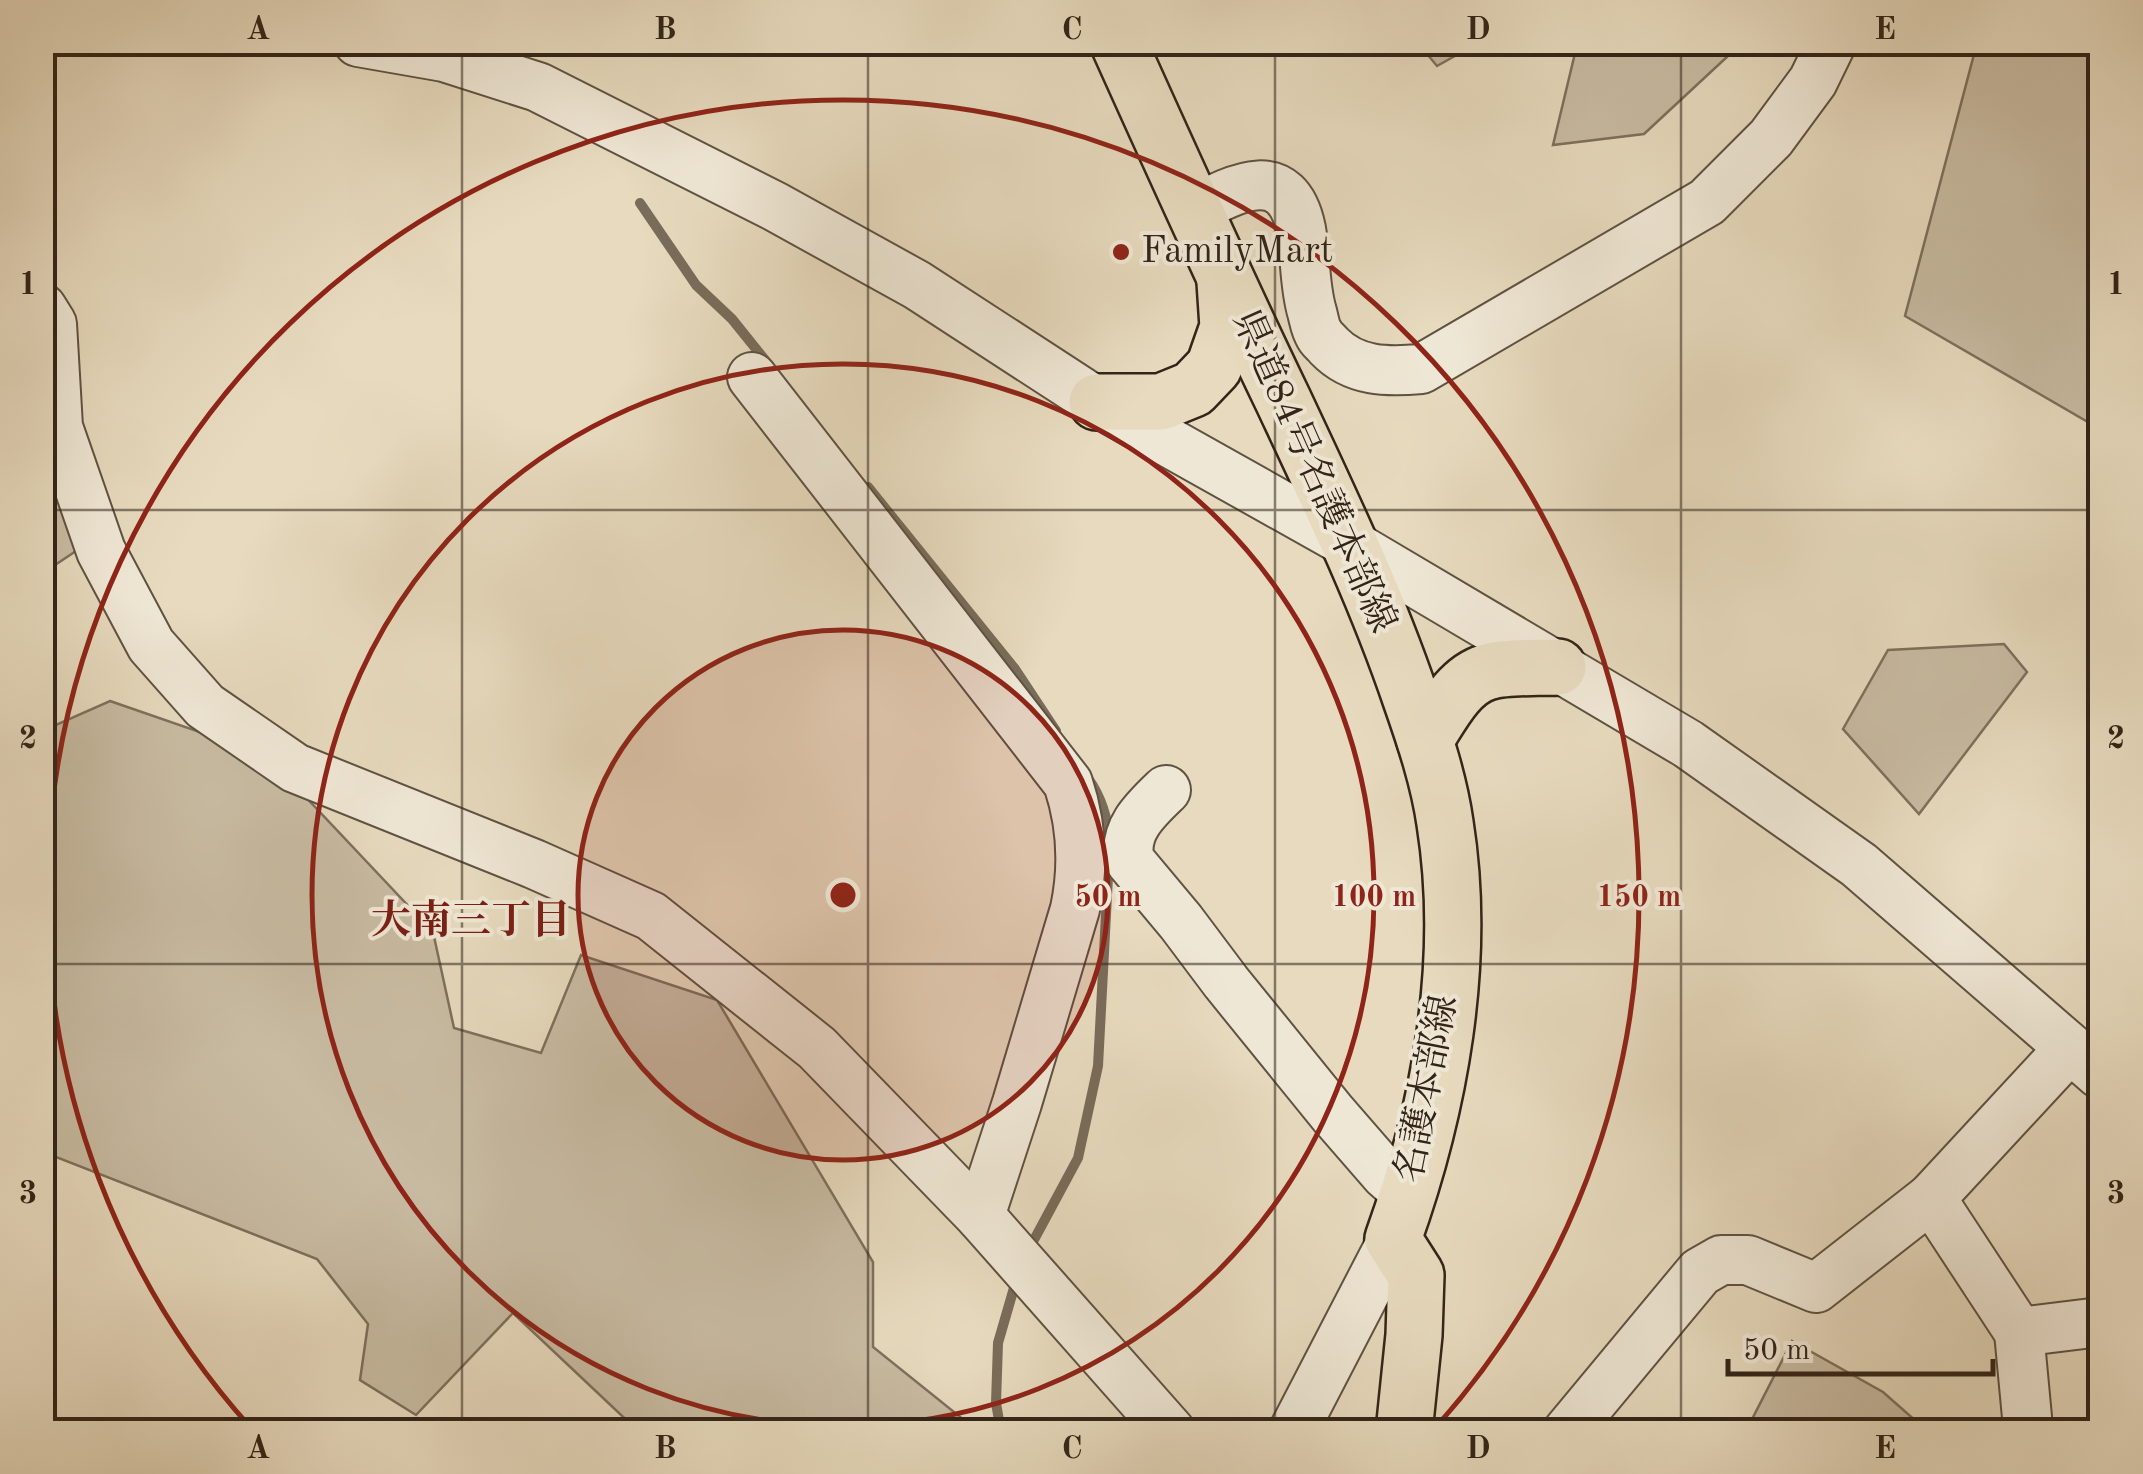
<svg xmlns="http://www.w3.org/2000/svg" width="2143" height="1474" viewBox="0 0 2143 1474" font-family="'Old Standard TT','Noto Serif JP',serif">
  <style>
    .green { fill: #c8bba2; stroke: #7d705d; stroke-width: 2.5 }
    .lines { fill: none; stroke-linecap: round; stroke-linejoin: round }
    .stream { stroke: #796c5a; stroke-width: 10 }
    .minor-casing { stroke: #5f5242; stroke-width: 52 }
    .major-casing { stroke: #322418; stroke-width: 60 }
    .minor { stroke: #efe7d5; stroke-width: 48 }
    .major { stroke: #e7dabe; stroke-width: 55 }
    .grid { fill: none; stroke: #322418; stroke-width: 2.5; stroke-opacity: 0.55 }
    .ring { fill: none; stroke: #8f2418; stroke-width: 5 }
    .poi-dot { fill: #8f2418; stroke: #efe7d5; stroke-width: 4 }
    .labels { text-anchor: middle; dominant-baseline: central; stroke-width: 8; stroke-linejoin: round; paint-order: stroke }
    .poi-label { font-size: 38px; fill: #322418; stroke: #efe7d5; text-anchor: start }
    .street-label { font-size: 38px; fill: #322418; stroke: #efe7d5 }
    .neighbourhood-label { font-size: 40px; font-weight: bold; fill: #7a1f14; stroke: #efe7d5 }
    .centre { fill: #8f2418; stroke: #efe7d5; stroke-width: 5 }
    .ring-label { font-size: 30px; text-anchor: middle; font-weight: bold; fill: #8f2418; stroke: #efe7d5; stroke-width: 8; stroke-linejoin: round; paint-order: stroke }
    .neatline { fill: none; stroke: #322418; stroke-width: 4 }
    .grid-label { font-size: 32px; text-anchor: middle; font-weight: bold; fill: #322418 }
  </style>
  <rect width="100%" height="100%" fill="#e7dabe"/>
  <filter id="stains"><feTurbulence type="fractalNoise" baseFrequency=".002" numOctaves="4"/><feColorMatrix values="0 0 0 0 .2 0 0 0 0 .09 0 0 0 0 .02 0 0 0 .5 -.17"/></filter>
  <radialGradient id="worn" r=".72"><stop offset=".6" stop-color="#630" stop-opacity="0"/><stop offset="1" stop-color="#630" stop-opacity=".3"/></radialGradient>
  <g class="green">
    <polygon points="1418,43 1478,43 1437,66"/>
    <polygon points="1572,43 1742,43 1644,134 1553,145 1576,49"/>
    <polygon points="1977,43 2100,43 2100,429 1905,316"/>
    <polygon points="42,436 76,551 43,573 42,573"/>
    <polygon points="2004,644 2027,672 1919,814 1843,729 1888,650"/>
    <polygon points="110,701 266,755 433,932 454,1028 541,1053 581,955 717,1000 873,1262 873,1347 964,1420 970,1431 638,1431 513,1313 416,1415 360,1380 368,1324 317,1259 43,1152 42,731"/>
    <polygon points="1792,1341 1883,1392 1925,1429 1924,1431 1746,1431"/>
  </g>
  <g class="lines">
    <g class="stream">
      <polyline points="533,42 539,50"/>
      <polyline points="640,203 696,285 732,319 769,365"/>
      <polyline points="868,487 1015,669 1056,731"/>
      <path d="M1088,778C1102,798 1108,817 1109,841"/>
      <polyline points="1028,1251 1078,1158 1098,1066 1109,858"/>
      <polyline points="1001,1432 996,1403 998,1343 1016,1281"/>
    </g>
    <g class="minor-casing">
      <g id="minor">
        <polyline points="358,42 444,57 538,87 776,207 917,285 1097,402 1352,545 1688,744 1859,865 2100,1074"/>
        <path d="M1194,210C1237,187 1287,161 1301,229C1306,257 1304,285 1312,312C1314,319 1315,328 1319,334C1321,339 1326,342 1329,346C1354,372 1387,372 1421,369L1707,202L1771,138L1813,81L1832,42"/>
        <polyline points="42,308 52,324 58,427 101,551 151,645 205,706 295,768 534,864 651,916 817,1048 980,1216 1171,1432"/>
        <path d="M752,377L1068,783C1082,825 1084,866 1075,909L1017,1103L980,1216"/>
        <path d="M1166,790C1146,809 1122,831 1130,861L1181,922L1226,982L1333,1114L1386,1175L1409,1195"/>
        <polyline points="1931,1198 2069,1049"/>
        <polyline points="2019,1332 2028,1428"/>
        <polyline points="1293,1432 1393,1239"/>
        <polyline points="1567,1432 1700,1272 1721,1260 1748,1260 1816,1288 1931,1198 2019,1332 2100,1322"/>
      </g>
    </g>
    <g class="major-casing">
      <g id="major">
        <path d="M1118,42C1172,162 1226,282 1283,400C1329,498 1376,596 1411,699C1425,739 1439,781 1445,823C1467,961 1440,1108 1393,1239L1416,1275L1414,1335L1404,1432"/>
        <polyline points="1097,402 1161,402 1193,389 1214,367 1228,327 1225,282"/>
        <path d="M1425,740C1441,716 1457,681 1487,672C1506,666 1537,668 1558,667"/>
      </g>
    </g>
    <use href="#minor" class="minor"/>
    <use href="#major" class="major"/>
  </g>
  <path class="grid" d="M462,42V1432M868,42V1432M1275,42V1432M1681,42V1432M42,510H2100M42,964H2100"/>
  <circle cx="843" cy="895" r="265" fill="#8f2418" fill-opacity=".12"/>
  <g class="ring">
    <circle cx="843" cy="895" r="265"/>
    <circle cx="843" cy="895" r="531"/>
    <path d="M251 1428A796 796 0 1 1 1435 1428"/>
  </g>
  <circle class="poi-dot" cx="1121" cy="252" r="10"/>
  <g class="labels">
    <g class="poi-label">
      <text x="1141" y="252">FamilyMart</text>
    </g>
    <g class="street-label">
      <text transform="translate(1313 472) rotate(66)">県道84号名護本部線</text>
      <text transform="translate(1428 1089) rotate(-79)">名護本部線</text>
    </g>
    <g class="neighbourhood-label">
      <text x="471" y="923">大南三丁目</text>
    </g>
  </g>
  <circle cx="843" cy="895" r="15" class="centre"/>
  <g class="ring-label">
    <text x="1108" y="906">50 m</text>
    <text x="1374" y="906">100 m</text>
    <text x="1639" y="906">150 m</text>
  </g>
  <rect width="2143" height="1474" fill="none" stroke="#e7dabe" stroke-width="110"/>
  <path d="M1728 1359v15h265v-15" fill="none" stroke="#322418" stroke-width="5"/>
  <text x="1743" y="1359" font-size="30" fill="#322418" stroke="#efe7d5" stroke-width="8" paint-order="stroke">50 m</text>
  <rect x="55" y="55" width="2033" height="1364" class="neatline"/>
  <g class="grid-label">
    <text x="258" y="39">A</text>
    <text x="665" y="39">B</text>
    <text x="1072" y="39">C</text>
    <text x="1478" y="39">D</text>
    <text x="1885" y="39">E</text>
    <text x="28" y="294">1</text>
    <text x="2116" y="294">1</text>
    <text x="28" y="748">2</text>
    <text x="2116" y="748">2</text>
    <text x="28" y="1203">3</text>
    <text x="2116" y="1203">3</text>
    <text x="258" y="1458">A</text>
    <text x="665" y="1458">B</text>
    <text x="1072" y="1458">C</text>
    <text x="1478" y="1458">D</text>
    <text x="1885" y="1458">E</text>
  </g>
  <rect width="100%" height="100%" filter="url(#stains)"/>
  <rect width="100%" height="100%" fill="url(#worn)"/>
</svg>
